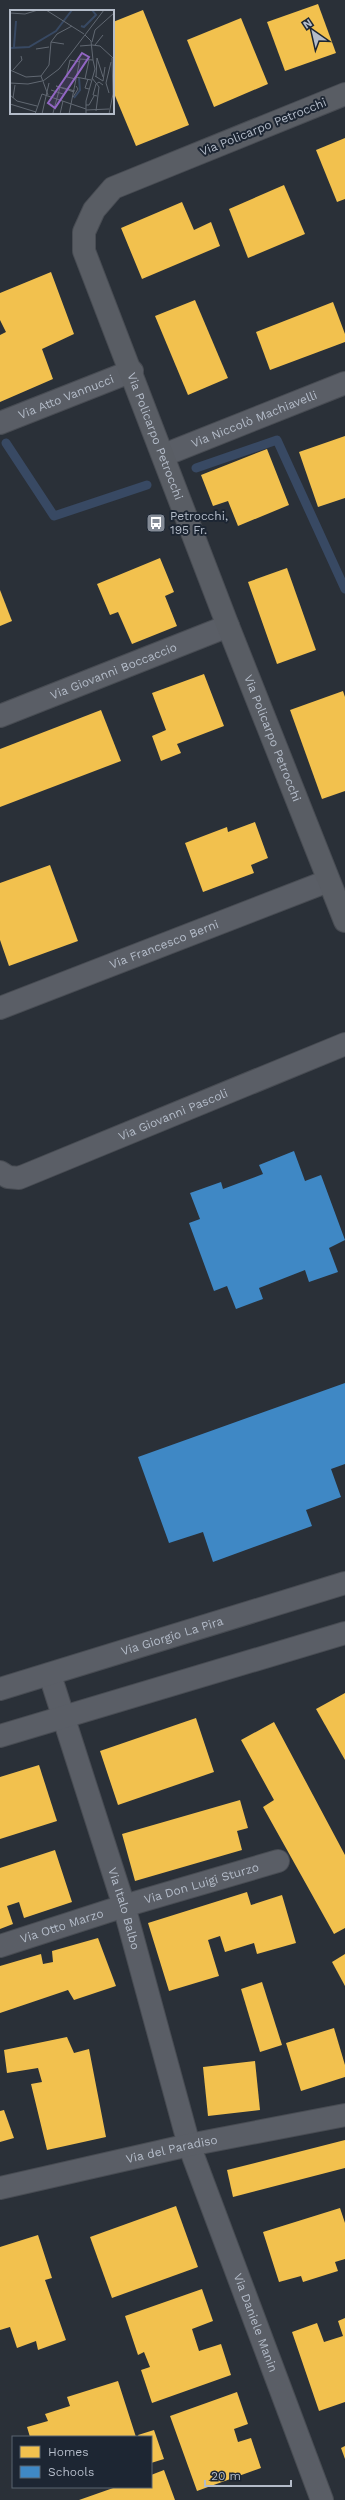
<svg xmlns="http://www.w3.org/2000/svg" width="345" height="2500" viewBox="0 0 345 2500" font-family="'Work Sans',sans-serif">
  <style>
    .homes { fill: #f2c14e }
    .schools { fill: #3f88c5 }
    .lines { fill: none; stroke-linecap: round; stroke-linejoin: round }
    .stream { stroke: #384963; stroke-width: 9 }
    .street-casing { stroke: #484c53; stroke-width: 24 }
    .secondary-casing { stroke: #484c53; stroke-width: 24 }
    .street { stroke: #5a5e66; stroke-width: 22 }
    .secondary { stroke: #595d64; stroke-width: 22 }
    .labels { text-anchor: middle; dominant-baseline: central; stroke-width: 4; stroke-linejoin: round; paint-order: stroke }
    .street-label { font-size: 12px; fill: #b4bcc9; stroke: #1d2633 }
    .poi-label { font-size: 12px; fill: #b4bcc9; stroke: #1d2633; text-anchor: start }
    .inset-river { fill: none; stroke: #384963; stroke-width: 2 }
    .inset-road { fill: none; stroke: #616872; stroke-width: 1 }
    .view { fill: #9266c3; fill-opacity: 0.15; stroke: #9266c3; stroke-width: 2 }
    .inset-edge { fill: none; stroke: #b4bcc9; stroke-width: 2 }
  </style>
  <rect width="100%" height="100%" fill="#2a3038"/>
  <g class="homes">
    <polygon points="318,4 336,53 285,71 267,22"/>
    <polygon points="143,10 189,125 136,146 113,91 113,22"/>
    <polygon points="241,18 268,84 214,107 187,40"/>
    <polygon points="345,138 345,199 337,202 316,150"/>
    <polygon points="284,185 305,234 248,258 229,209"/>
    <polygon points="182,202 194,230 211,222 220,246 142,279 121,228"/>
    <polygon points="51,272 74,334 42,349 53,379 0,402 0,335 6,332 0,320 0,293"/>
    <polygon points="195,300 228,378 188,395 155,316"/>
    <polygon points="333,302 345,334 345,342 270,370 256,332"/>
    <polygon points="345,436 345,498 318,507 299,452"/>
    <polygon points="267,449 289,505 238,526 228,501 213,506 201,475"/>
    <polygon points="160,558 174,592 165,596 177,626 132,644 118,612 110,615 97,584"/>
    <polygon points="287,568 316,650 277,664 248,582"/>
    <polygon points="0,590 12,621 0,626"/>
    <polygon points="204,674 224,726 177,744 181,753 161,761 152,736 166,730 152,693"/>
    <polygon points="343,691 345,697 345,791 322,799 290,710"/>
    <polygon points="101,710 121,761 0,807 0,749"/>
    <polygon points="255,822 268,858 251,865 254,873 203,892 185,843 227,827 228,832"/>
    <polygon points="50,865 78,941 9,966 0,940 0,883"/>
    <polygon points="345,1693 345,1760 316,1709"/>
    <polygon points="196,1718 214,1772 118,1805 100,1751"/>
    <polygon points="274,1722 345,1855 345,1928 334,1934 263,1807 274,1800 241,1740"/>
    <polygon points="39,1765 57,1821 0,1839 0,1777"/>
    <polygon points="240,1800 248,1828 237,1831 242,1850 135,1881 122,1834"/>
    <polygon points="55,1850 72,1902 24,1918 19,1902 7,1906 13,1924 0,1929 0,1868"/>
    <polygon points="247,1892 251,1905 282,1895 296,1943 257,1954 254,1943 225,1952 220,1936 208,1940 219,1976 169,1991 148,1923"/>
    <polygon points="98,1938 116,1986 74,2000 68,1990 0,2013 0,1966 41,1954 43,1964 53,1962 52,1951"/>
    <polygon points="345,1954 345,1986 332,1962"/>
    <polygon points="262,1982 282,2045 260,2052 241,1989"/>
    <polygon points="334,2028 345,2065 345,2077 301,2091 286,2043"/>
    <polygon points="67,2037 74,2053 89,2049 106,2137 47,2150 31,2084 42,2082 38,2068 7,2073 4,2050"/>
    <polygon points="255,2061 260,2110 208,2116 203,2067"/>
    <polygon points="4,2110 14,2138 0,2142 0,2111"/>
    <polygon points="345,2140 345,2168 233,2197 227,2170"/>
    <polygon points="176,2206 198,2267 112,2298 90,2237"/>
    <polygon points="340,2208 345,2223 345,2259 335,2262 338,2271 303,2282 301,2276 279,2282 263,2232"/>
    <polygon points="38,2235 52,2278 45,2280 66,2340 38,2350 36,2341 17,2348 10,2327 0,2330 0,2247"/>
    <polygon points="202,2289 213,2321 192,2329 199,2351 221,2344 231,2375 152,2403 141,2370 150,2367 144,2352 138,2355 125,2316"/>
    <polygon points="345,2318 345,2402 319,2411 292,2332 317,2323 324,2342 343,2336 338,2321"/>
    <polygon points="118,2381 136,2437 30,2437 27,2427 48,2421 45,2414 70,2406 67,2397"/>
    <polygon points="237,2392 248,2424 234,2429 238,2442 251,2438 261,2468 197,2491 170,2416"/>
    <polygon points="154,2430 164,2459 151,2463 151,2437 139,2437 138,2435"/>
    <polygon points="345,2446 345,2459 341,2448"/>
    <polygon points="164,2470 175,2500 79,2500 116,2487 151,2487 151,2475"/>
  </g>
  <g class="schools">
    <polygon points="294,1151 305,1181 321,1175 345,1240 329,1248 338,1272 309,1282 305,1270 259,1288 263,1299 236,1309 227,1286 214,1291 189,1223 200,1219 190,1193 221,1182 223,1189 263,1174 259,1165"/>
    <polygon points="345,1383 345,1464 331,1469 341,1497 306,1510 312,1526 213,1562 203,1532 169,1543 138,1457"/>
  </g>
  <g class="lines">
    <g class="stream">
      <polyline points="6,443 54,516 147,485"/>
      <polyline points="196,468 277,440 345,589"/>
    </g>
    <g class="street-casing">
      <g id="street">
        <path id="s1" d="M0,423L132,371"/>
        <path id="s2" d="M164,455L345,383"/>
        <path id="s3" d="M0,716L228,626"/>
        <path id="s4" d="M0,1008L328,881"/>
        <path id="s5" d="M0,1172L8,1177L19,1178L345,1044"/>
        <path id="s6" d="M50,1675L124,1906L189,2145L322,2500"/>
        <path id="s7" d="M0,1689L345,1583"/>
        <polyline points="0,1736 345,1633"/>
        <path id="s8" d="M0,1946L124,1906L278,1861"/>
        <path id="s9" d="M0,2188L189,2145L345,2115"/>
      </g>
    </g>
    <g class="secondary-casing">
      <g id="secondary">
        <path id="s10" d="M345,94L113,188L94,210L84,232V251L228,626L345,921"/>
      </g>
    </g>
    <use href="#street" class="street"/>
    <use href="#secondary" class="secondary"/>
  </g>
  <defs>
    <g id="bus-square" transform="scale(1)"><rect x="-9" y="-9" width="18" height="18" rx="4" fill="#848b96" stroke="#1d2633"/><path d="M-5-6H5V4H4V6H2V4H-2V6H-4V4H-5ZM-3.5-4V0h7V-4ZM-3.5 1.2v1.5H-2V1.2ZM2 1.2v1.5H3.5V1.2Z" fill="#fff"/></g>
  </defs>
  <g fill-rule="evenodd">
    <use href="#bus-square" x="156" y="523"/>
  </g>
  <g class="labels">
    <g class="street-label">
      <text transform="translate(263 127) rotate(-22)">Via Policarpo Petrocchi</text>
      <text stroke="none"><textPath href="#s1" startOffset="71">Via Atto Vannucci</textPath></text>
      <text stroke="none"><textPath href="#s2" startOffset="97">Via Niccolò Machiavelli</textPath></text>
      <text stroke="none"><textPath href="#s10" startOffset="521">Via Policarpo Petrocchi</textPath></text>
      <text stroke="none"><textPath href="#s3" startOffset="122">Via Giovanni Boccaccio</textPath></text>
      <text stroke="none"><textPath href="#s10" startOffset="845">Via Policarpo Petrocchi</textPath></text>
      <text stroke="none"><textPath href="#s4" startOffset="176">Via Francesco Berni</textPath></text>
      <text stroke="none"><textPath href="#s5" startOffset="187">Via Giovanni Pascoli</textPath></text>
      <text stroke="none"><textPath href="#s7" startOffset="180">Via Giorgio La Pira</textPath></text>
      <text stroke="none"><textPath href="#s8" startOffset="211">Via Don Luigi Sturzo</textPath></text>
      <text stroke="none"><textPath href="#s6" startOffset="245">Via Italo Balbo</textPath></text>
      <text stroke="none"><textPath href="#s8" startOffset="65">Via Otto Marzo</textPath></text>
      <text stroke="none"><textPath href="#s9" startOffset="176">Via del Paradiso</textPath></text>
      <text stroke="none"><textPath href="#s6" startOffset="680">Via Daniele Manin</textPath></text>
    </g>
    <g class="poi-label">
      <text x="170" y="516">Petrocchi,<tspan x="170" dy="14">195 Fr.</tspan></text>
    </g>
  </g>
  <g transform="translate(10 10)">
    <rect width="104" height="104" fill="#2a3038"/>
    <path class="inset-river" d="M71,16L74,17L86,5L82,0M4,37L6,11M0,38L19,37L46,21L62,0M64,88L70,80L69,68"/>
    <path class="inset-road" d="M36,0L74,24M0,3L15,4L28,0M41,32L54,34M82,32L85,20L104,3M82,35L90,36L103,48M85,35L93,25M70,36L82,35M26,39L39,37M0,60L16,67L31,66M3,60L12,50L11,46M85,66L93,71L95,57M66,67L81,70M86,67L87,48L93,67M82,68L89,77L86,101M66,69L57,67V63L60,50L70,52M75,69L79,50M78,69L75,78L79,79M33,71L49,59L94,0M0,73L18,74L32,71M41,80L53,84M64,82L46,76L65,81M99,83L96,73L101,52M0,85L7,91L27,96M38,85L31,66L39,55L41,32L47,24L62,16M87,86L83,85L86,74L89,72L93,75M63,87L68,79L66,76M3,88L5,75M0,94L26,102M76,95H79L84,86M76,100L99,99M43,103L50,77M25,104L32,84L76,99M32,104L39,73M50,104L53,91M59,104L70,49L83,50L81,31L75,25M76,104V91L85,59L83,50M99,104L103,84L102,48"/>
    <path class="view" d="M72,43L79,47L45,98L38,93Z"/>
    <rect width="104" height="104" class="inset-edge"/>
  </g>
  <rect x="12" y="2436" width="140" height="52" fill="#1d2633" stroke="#59626f"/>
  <rect x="20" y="2446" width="20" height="12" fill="#f2c14e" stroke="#59626f"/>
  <text x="48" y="2456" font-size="12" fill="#b4bcc9">Homes</text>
  <rect x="20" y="2466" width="20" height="12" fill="#3f88c5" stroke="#59626f"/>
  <text x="48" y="2476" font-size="12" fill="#b4bcc9">Schools</text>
  <g transform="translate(313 32) rotate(326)" stroke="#1d2633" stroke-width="3" paint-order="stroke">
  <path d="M0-3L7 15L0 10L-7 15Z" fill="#b4bcc9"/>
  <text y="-6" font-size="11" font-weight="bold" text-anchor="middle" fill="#b4bcc9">N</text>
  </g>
  <path d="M205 2480v6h86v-6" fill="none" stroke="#b4bcc9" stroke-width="2"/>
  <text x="211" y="2480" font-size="12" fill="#b4bcc9" stroke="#1d2633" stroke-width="3" paint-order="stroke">20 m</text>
</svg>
